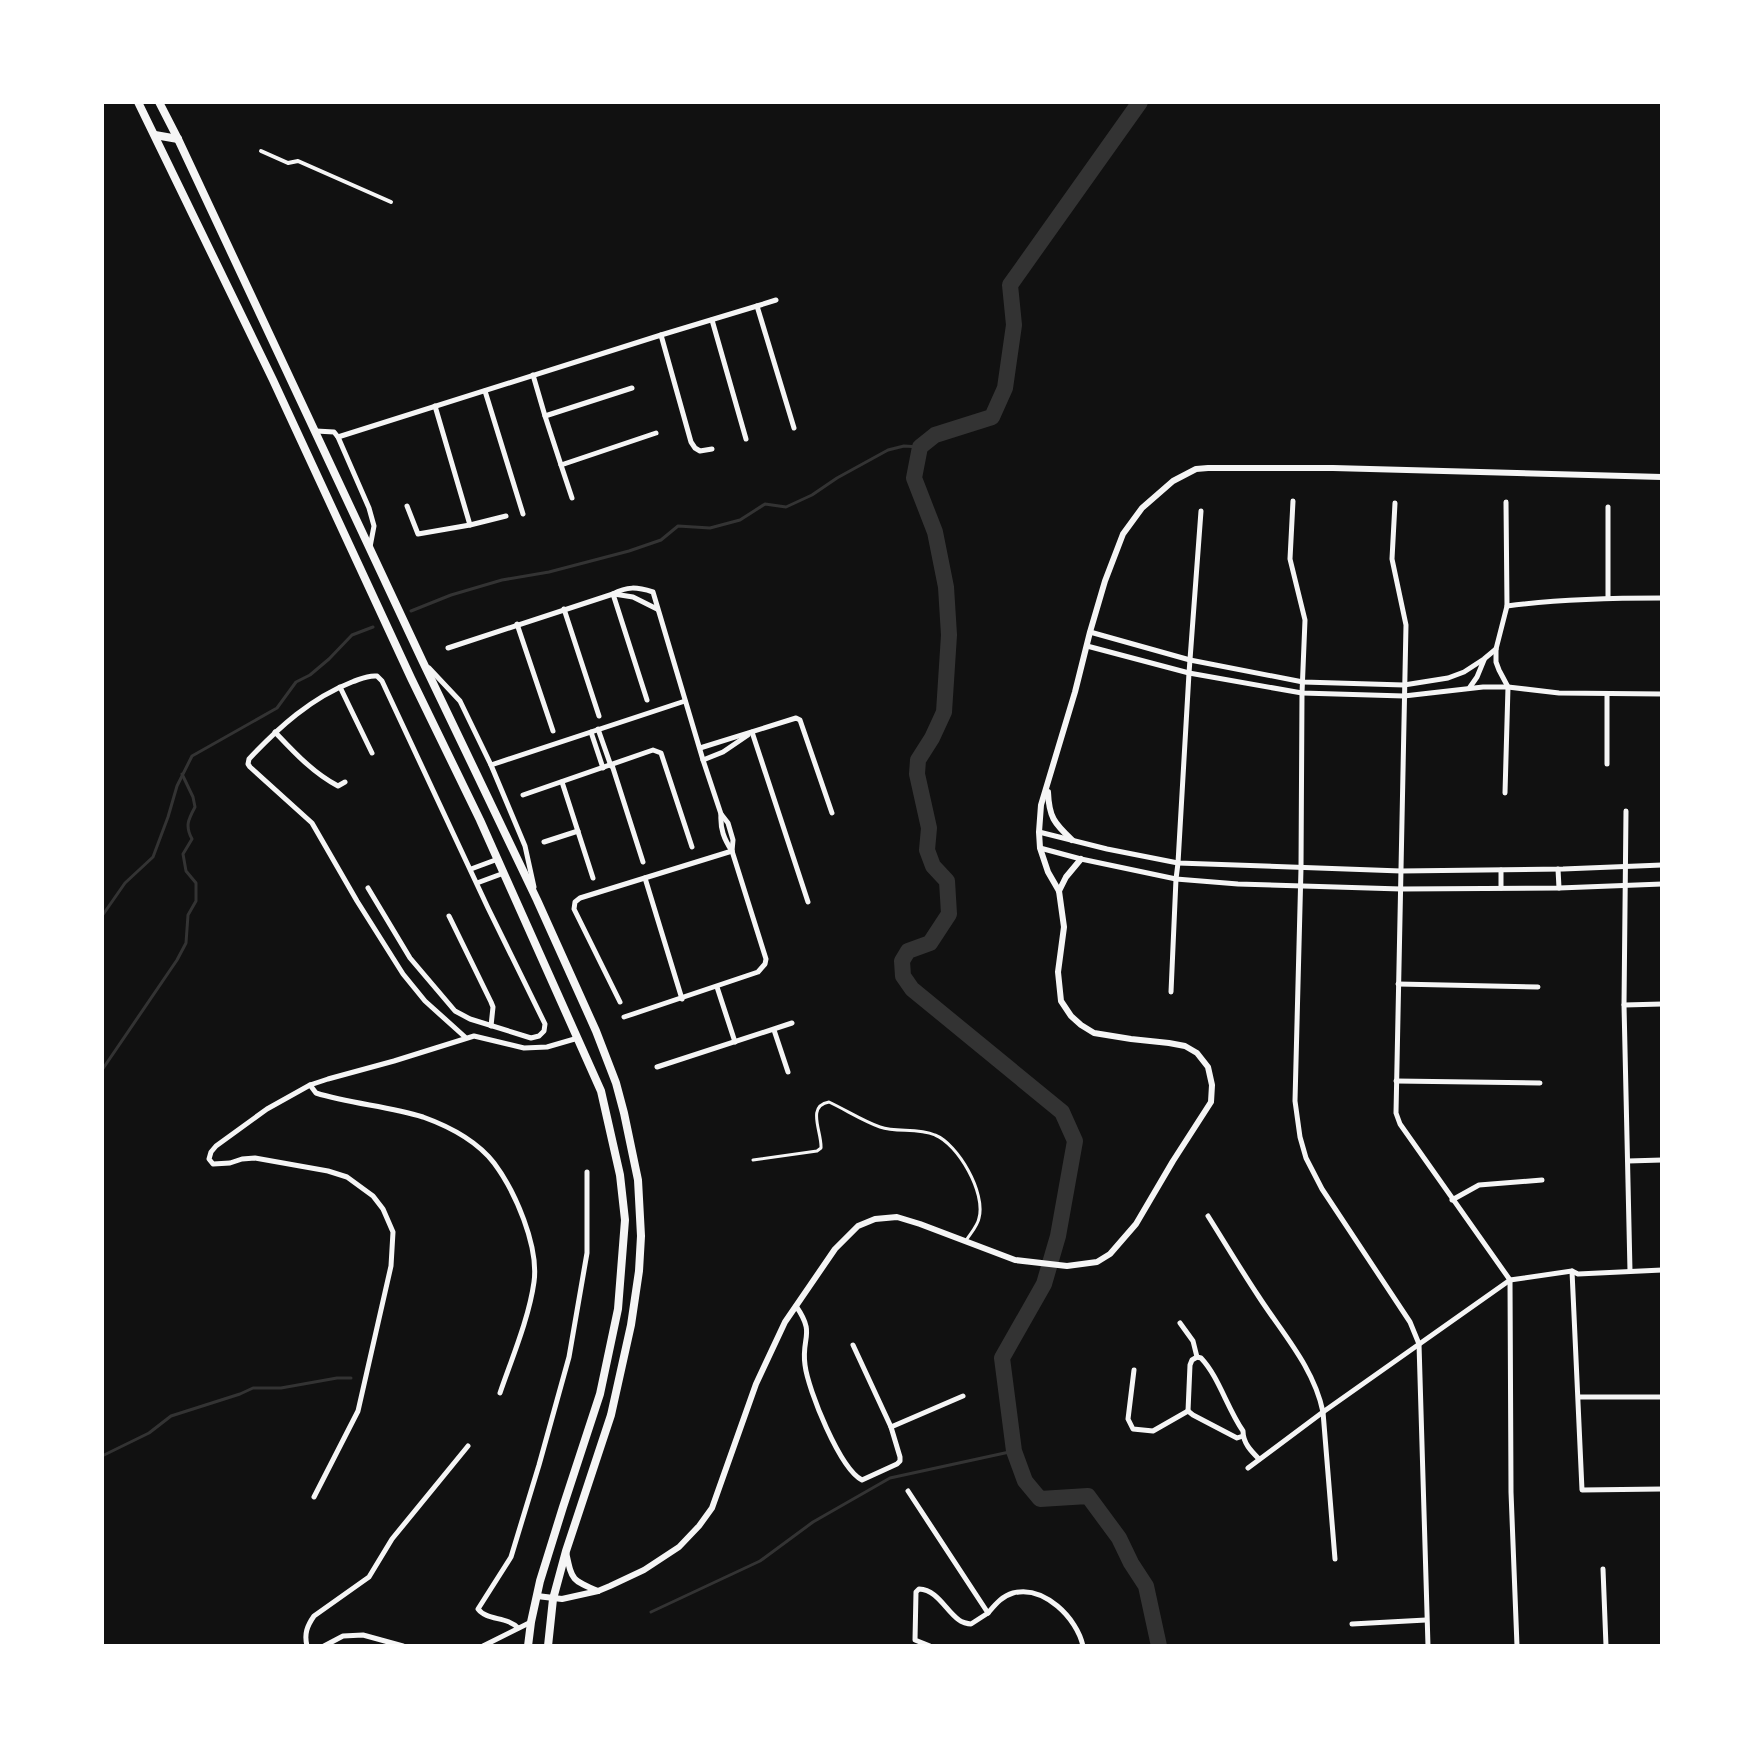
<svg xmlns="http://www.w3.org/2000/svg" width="1764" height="1748" viewBox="0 0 1764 1748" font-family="'Exo 2',sans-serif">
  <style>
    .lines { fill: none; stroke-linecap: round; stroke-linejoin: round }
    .stream { stroke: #333; stroke-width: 3 }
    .river { stroke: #333; stroke-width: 16 }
    .service { stroke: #f5f5f5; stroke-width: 3 }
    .pedestrian { stroke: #f5f5f5; stroke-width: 4 }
    .minor { stroke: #f5f5f5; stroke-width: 5 }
    .tertiary { stroke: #f5f5f5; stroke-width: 6 }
    .primary { stroke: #f5f5f5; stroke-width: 8 }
  </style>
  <rect width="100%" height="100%" fill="#111"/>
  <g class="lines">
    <g class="stream">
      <polyline points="411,611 451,595 502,580 549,572 629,551 661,540 678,526 710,528 740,520 765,504 786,507 812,495 837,478 888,450 904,446 920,447"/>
      <polyline points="102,916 125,883 153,857 168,817 177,786 192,756 277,708 296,682 310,675 329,659 352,635 373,627"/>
      <path d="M102,1070L177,960L186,943L188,915L196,901V883L186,871L183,854L192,839C185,826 188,820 195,807L193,797L182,774"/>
      <polyline points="102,1456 149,1433 171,1416 240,1394 253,1388 281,1388 337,1378 351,1378"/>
      <polyline points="651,1612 760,1561 813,1522 890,1478 1014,1451"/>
    </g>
    <polyline class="river" points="1140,102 1010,285 1014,325 1005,388 992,417 935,435 920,447 914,478 935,532 946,587 949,635 944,712 932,738 918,760 917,774 929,828 927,850 933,866 947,881 949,914 930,943 908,951 902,961 903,976 912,989 1062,1112 1075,1141 1058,1236 1044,1284 1002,1358 1014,1451 1025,1481 1040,1499 1088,1496 1119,1538 1131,1563 1146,1586 1159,1646"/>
    <path class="service" d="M753,1160L817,1151L821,1148C822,1132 806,1106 829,1102C846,1110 863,1121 880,1127C897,1133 917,1127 935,1135C958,1144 986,1193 979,1218C978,1225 971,1233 967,1239"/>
    <polyline class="pedestrian" points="261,151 288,163 298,161 391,202"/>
    <g class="minor">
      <polyline points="757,306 776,300"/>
      <polyline points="712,320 746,439"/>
      <polyline points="661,335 757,306 794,428"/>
      <polyline points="533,375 545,416"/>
      <polyline points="632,388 545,416 561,465 656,433"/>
      <polyline points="485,391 523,514"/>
      <polyline points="316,431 334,432 338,437 369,508 374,526 370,547"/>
      <polyline points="338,437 661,335 691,442 695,448 700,451 712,449"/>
      <polyline points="561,465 572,498"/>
      <polyline points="1293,501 1290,559 1305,620 1302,693 1301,868 1295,1101 1300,1137 1306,1158 1322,1189 1410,1322 1419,1344 1428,1646"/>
      <polyline points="1395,503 1392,559 1406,625 1396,1113 1400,1124 1510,1280 1511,1492 1517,1646"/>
      <polyline points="407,506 418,534 470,525 435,406"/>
      <polyline points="470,525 506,516"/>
      <polyline points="613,594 647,700"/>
      <polyline points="614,594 633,597 657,609"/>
      <polyline points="1608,598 1608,507"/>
      <path d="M1507,606C1559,599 1610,598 1662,598"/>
      <polyline points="564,609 599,716"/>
      <polyline points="517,624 553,731"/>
      <polyline points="1090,632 1190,660 1303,682 1404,685 1448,678 1464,672 1484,659 1496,649"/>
      <polyline points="1087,646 1189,673 1302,693 1404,696 1483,687 1508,687 1559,693 1662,694"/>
      <path d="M448,648L613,594C627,586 637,587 653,592L703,760L721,814L728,823L733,840L732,851"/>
      <polyline points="429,668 460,701 491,765 525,846 534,887"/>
      <polyline points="340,687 372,753"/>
      <polyline points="1470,687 1477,677 1484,660"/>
      <polyline points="598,729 611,766"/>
      <path d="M275,732C294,752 313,773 338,786L345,782"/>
      <polyline points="591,732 603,768"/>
      <polyline points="752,732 808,902"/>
      <polyline points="700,748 796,718 800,720 832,813"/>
      <polyline points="703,760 723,752 748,735"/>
      <polyline points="1607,764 1607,694"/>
      <polyline points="491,765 685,701"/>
      <polyline points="612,765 643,862"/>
      <polyline points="562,782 593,878"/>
      <polyline points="1505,793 1508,687 1499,670 1496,662 1496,649 1507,606 1506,502"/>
      <polyline points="523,795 653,750 661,753 692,847"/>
      <polyline points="1626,811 1624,1005 1630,1271"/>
      <polyline points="1039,832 1107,849 1178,863 1401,871 1563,869 1662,865"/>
      <polyline points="544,842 578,831"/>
      <polyline points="1040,848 1081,859 1176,879 1238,884 1401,889 1559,888 1662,884"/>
      <polyline points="471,869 498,859"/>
      <polyline points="1558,869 1559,888"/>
      <polyline points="645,878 682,999"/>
      <polyline points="477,883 504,873"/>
      <path d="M368,888L410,958L455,1011L470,1019L531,1038L539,1036L544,1031L545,1024L488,908L382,681L377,676C367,675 361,679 352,682C311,698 279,727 249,759L248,764L250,767L312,823L357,901L403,974L425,1001L465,1037"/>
      <polyline points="1501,888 1501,870"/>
      <polyline points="449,916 491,1002 493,1007 491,1026"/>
      <polyline points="1398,984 1538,987"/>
      <polyline points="717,987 735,1042"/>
      <polyline points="1171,992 1176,879 1178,863 1189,673 1201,511"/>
      <polyline points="620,1002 574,909 575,902 580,898 732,851"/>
      <polyline points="1624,1005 1662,1004"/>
      <path d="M624,1017L758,972L765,964L766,959L732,851C724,839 720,829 721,814"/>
      <polyline points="774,1030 788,1072"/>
      <polyline points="657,1067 792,1023"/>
      <polyline points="1396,1081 1540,1083"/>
      <path d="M310,1085L316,1093C351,1104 388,1106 423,1117C448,1126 477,1141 494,1163C515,1191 539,1246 534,1282C529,1318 512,1358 500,1393"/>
      <polyline points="1628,1161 1662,1160"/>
      <polyline points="1452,1200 1479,1185 1542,1180"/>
      <path d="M1208,1216C1225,1243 1241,1270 1259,1297C1283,1334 1314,1368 1323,1412L1335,1559"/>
      <polyline points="1572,1271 1582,1490 1662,1489"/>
      <path d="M796,1306C816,1335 801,1336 805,1365C808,1390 840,1469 862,1480L897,1464L900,1461V1457L891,1427L853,1345"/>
      <path d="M1180,1323L1193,1341L1197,1357L1201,1358C1219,1377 1227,1408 1243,1431C1243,1443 1251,1451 1259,1459"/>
      <polyline points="1134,1370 1128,1419 1133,1429 1153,1431 1188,1411"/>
      <polyline points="1579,1397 1662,1397"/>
      <polyline points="1188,1411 1193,1415 1237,1438 1243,1436"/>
      <polyline points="1188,1411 1190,1365 1192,1360 1197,1357"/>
      <polyline points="891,1427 963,1396"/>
      <polyline points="1248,1468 1323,1412 1510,1280 1572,1271 1578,1274 1662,1270"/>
      <path d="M908,1491L988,1613L971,1624C968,1624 961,1622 959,1620C945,1610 938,1590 919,1589L916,1592L915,1640L930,1646"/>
      <polyline points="314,1497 358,1411 391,1266 393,1232 383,1209 373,1196 347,1177 328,1171 255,1158 242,1159 230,1163 213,1164 209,1159 211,1152 216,1146 267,1109 310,1085 328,1079 394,1061 474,1036 524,1048 547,1047 578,1038"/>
      <polyline points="1603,1569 1606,1646"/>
      <path d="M988,1613C995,1605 1002,1596 1013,1593C1044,1585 1077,1618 1083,1646"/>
      <polyline points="1352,1624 1426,1620"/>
      <path d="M518,1628C507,1616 487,1621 478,1609L511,1557L539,1465L569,1357L587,1253V1172"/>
      <path d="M307,1646C304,1634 307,1626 314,1616L369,1577L392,1539L468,1446"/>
      <polyline points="324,1646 343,1636 363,1635 403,1646"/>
      <polyline points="483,1646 531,1622"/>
    </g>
    <g class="tertiary">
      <path d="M1048,792C1049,817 1054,823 1072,840"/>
      <polyline points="1059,891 1066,877 1081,859"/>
      <path d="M566,1552C572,1580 571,1580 598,1591"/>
      <polyline points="537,1596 562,1599 598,1591 610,1586 644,1570 679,1547 699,1526 712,1508 756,1384 785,1322 835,1249 858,1226 875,1219 897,1217 920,1224 1015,1260 1067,1266 1097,1262 1110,1254 1136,1224 1173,1161 1211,1102 1212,1085 1208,1067 1197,1053 1185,1046 1169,1043 1131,1039 1094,1033 1081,1025 1071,1016 1061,1001 1058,972 1064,927 1059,891 1048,872 1040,848 1039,832 1041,805 1075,692 1090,632 1105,581 1123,534 1142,508 1173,481 1196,469 1208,468 1333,468 1662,477"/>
    </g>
    <g class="primary">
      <polyline points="138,102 273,380 411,678 480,820 601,1091 620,1175 625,1220 618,1309 600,1394 563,1507 540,1581 531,1622 528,1646"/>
      <polyline points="159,102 178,139 422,660 537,900 596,1031 616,1083 624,1113 638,1180 641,1236 639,1271 631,1325 611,1415 566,1551 553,1599 548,1646"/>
      <polyline points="155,135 178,139"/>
    </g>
  </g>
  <rect width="1764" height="1748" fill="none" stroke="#ffffff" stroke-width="208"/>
</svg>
